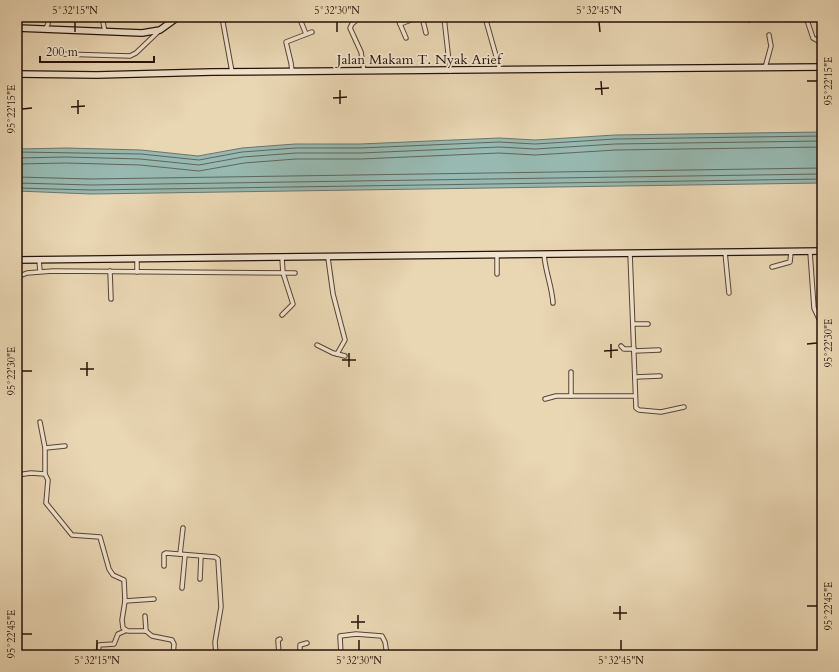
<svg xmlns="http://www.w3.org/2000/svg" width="839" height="672" viewBox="0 0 839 672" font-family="Cardo,serif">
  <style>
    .water { fill: #97b9b1; stroke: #6a766d }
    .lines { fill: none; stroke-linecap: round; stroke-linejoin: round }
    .shore { stroke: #5f665c; stroke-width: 1 }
    .street-casing { stroke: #584332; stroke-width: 5.5 }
    .secondary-casing { stroke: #271207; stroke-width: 8 }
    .street { stroke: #f1e4ce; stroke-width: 3.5 }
    .secondary { stroke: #f1e4ce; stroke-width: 5.5 }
    .ticks { fill: none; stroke: #271207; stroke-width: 1.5 }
    .labels { text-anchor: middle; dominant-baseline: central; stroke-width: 3.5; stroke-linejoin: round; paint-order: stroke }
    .street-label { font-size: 14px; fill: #271207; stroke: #f1e4ce }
    .neatline { fill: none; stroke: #271207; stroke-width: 1.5 }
    .ticks-label { font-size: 10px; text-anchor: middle; fill: #271207 }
  </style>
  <rect width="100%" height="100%" fill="#e9d6b3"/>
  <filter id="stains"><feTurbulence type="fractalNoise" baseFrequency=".005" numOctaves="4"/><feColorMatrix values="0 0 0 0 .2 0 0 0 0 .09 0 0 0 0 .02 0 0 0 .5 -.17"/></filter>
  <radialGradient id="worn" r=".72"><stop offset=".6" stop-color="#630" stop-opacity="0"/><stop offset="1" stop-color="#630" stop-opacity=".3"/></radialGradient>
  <polygon class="water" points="822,132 822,183 91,194 17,191 17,149 66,148 141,150 198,156 242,148 295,144 360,144 499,138 535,140 615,135"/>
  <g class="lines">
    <g class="shore">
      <polyline points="17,152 141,154 199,160 242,152 296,148 361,148 499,142 535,144 615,139 822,136"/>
      <polyline points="17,158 66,157 140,159 199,165 243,157 296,153 361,153 499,147 535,149 615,144 822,141"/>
      <polyline points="17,164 66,163 140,165 199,171 244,163 296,159 361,159 499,153 535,155 616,150 822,147"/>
      <polyline points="17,177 91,179 822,168"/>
      <polyline points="17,183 91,185 822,174"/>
      <polyline points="17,188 91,190 822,179"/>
    </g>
    <g class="street-casing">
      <g id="street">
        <polyline points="102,17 105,32"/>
        <polyline points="222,17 232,72"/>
        <polyline points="299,17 306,34"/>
        <polyline points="360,17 352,24 350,28 361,52 364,71"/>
        <polyline points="397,17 406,38"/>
        <polyline points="422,17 426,33"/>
        <polyline points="444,17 450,71"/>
        <polyline points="485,17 500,70"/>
        <polyline points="748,17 749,20"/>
        <polyline points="806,17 813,38 822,43"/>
        <polyline points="400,24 419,17"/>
        <polyline points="46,28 48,24 48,17"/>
        <polyline points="61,54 130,56 136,53 159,31"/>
        <polyline points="765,68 771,46 769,35"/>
        <polyline points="292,71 291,63 286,42 312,32"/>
        <polyline points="725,252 729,293"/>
        <polyline points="810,252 814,308 820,321 822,331"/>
        <polyline points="630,253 636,408 639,410 661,412 684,407"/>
        <path d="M544,254C545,271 552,286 553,303"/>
        <polyline points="328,258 333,294 345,340 337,354"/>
        <polyline points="39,260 40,271"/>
        <polyline points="772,267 790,262 791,252"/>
        <polyline points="110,271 111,299"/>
        <polyline points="137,272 137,260"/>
        <polyline points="497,274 497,256"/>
        <polyline points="17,277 27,273 53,271 295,273"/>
        <polyline points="282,315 293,304 283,273 282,258"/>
        <polyline points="633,324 648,324"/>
        <polyline points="317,345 333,353 345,356"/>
        <polyline points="621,346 624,349 634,349"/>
        <polyline points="634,351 659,350"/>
        <polyline points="635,377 660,376"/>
        <polyline points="571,396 571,372"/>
        <polyline points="545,399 556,396 635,396"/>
        <polyline points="40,422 45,448 45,474"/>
        <polyline points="45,448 65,446"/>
        <polyline points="17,475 31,473 45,474 48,480 46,503 72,535 100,537 109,569 113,575 124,580 125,601 122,620 123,628 128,631 146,631 152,636 172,640 174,644 173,655"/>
        <polyline points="180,554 183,528"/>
        <polyline points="164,566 164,554 166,553 215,557 218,559 221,607 215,642 216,655"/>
        <polyline points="200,579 201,556"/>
        <polyline points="182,588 185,555"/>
        <polyline points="125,601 154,599"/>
        <polyline points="145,616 146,631"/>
        <polyline points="98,655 99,645 114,644 118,634 125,631"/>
        <polyline points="279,655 278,640 280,639"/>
        <polyline points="300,655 300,645 307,643"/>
        <polyline points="341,655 340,636 356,634 382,636 385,642 387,655"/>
      </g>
    </g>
    <g class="secondary-casing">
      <g id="secondary">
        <polyline points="17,28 142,33 160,30 178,17"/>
        <polyline points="17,74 97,75 212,72 822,67"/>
        <polyline points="17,260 822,251"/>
      </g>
    </g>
    <use href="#street" class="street"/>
    <use href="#secondary" class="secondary"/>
  </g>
  <path class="ticks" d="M75,22V32M337,22V32M599,22L600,32M601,81L602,95M807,81H817M595,89L609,88M340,90V104M333,98L347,97M78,100V114M71,107L85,106M22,109L32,108M611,344V358M807,344L817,343M604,351L618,350M349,353V367M342,360H356M87,362V376M80,369H94M22,371H32M620,606V620M807,606H817M613,613H627M358,615V629M351,622H365M22,634H32M97,640V650M359,640V650M621,640V650"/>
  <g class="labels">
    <g class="street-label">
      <text x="419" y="59">Jalan Makam T. Nyak Arief</text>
    </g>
  </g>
  <rect width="839" height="672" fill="none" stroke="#e9d6b3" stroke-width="44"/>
  <path d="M40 56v6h114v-6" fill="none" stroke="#271207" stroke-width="2"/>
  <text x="46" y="56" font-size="12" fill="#271207" stroke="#f1e4ce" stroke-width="3" paint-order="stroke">200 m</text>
  <rect x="22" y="22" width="795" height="628" class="neatline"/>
  <g class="ticks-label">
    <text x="75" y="14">5°32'15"N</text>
    <text x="337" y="14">5°32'30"N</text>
    <text x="599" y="14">5°32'45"N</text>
    <text transform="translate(828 81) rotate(-90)" y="4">95°22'15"E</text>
    <text transform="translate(11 109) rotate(-90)" y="4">95°22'15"E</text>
    <text transform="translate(828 343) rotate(-90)" y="4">95°22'30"E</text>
    <text transform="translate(11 371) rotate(-90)" y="4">95°22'30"E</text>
    <text transform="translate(828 606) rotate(-90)" y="4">95°22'45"E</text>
    <text transform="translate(11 634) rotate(-90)" y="4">95°22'45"E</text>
    <text x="97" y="664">5°32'15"N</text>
    <text x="359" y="664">5°32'30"N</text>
    <text x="621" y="664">5°32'45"N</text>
  </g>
  <rect width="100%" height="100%" filter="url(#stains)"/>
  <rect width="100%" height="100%" fill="url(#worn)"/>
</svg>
